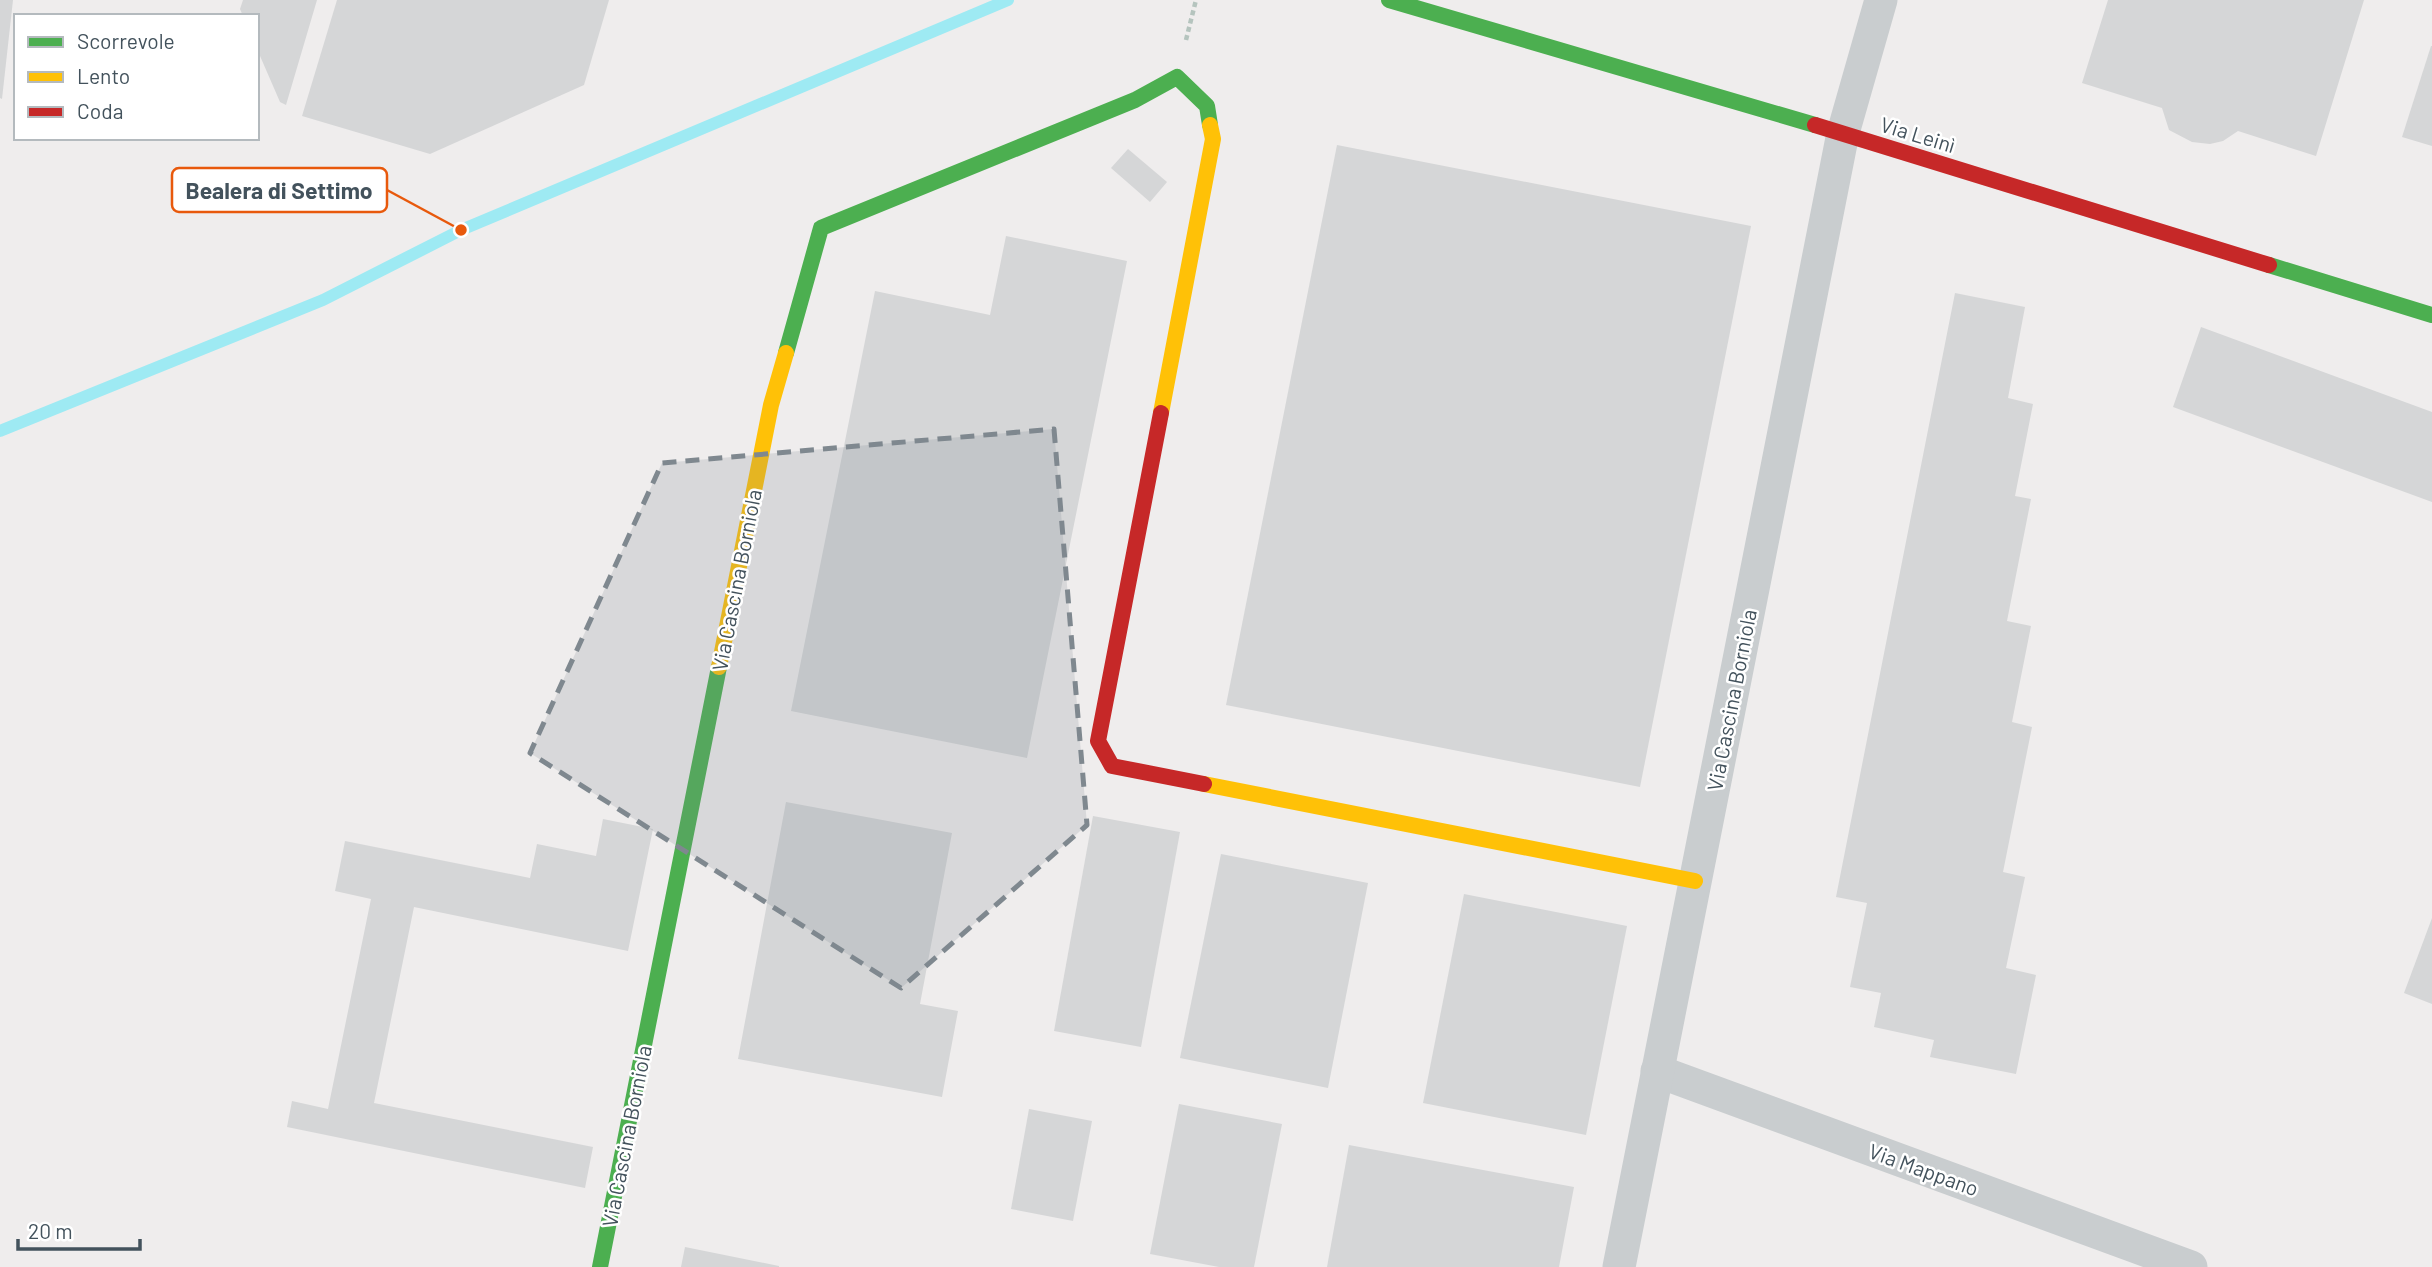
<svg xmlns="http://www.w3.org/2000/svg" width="2432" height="1267" viewBox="0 0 2432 1267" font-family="Barlow,sans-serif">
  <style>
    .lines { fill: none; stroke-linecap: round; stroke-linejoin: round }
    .stream { stroke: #9eeaf3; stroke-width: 12 }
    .building { fill: #d5d6d7 }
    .path { stroke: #b5c4be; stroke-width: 4.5; stroke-dasharray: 5 3.5; stroke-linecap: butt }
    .street { stroke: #c9cdcf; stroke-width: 33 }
    .fast { stroke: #4caf50; stroke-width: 16 }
    .slow { stroke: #ffc107; stroke-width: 16 }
    .jam { stroke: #c62828; stroke-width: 16 }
    .marked { fill: #7f888f; fill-opacity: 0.2; stroke: #7f888f; stroke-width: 5; stroke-dasharray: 14 9; stroke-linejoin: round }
    .labels { text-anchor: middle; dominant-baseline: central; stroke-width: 5; stroke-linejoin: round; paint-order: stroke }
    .street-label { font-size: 21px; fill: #43525c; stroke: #fff }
    .leader { fill: none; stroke: #e8590c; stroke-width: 2.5 }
    .callout-dot { fill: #e8590c; stroke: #fff; stroke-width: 2.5 }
    .callout { fill: #fff; stroke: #e8590c; stroke-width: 2.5 }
    .callout-label { font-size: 23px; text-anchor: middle; font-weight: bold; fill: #43525c }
  </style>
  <rect width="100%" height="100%" fill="#efeded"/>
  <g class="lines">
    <polyline class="stream" points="0,431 323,300 461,230 1008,0"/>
  </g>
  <g class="building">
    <polygon points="0,0 13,0 2,99 0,98"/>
    <polygon points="243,0 317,0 286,105 280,102 257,49 257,16 243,16 240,9"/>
    <polygon points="337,0 609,0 584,85 430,154 302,116"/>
    <polygon points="2108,0 2364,0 2316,156 2238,131 2223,141 2210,144 2192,142 2169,130 2162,108 2082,83"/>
    <polygon points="2431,46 2432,46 2432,146 2402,137"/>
    <polygon points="1337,145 1751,226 1640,787 1226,705"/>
    <polygon points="1128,149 1167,182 1150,202 1111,168"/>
    <polygon points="1006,236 1127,261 1027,758 791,711 875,291 990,315"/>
    <polygon points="1955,293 2025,307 2008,398 2033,404 2015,496 2031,499 2007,621 2031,626 2012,722 2032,727 2003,872 2025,877 2006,968 2036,975 2016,1074 1930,1057 1934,1040 1874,1027 1881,993 1850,987 1867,903 1836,897"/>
    <polygon points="2201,327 2432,412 2432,502 2173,407"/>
    <polygon points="786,802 952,833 920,1004 958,1011 942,1097 738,1059"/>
    <polygon points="1093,816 1180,832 1141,1047 1054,1031"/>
    <polygon points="603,819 653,829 628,951 414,907 374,1103 593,1147 585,1188 287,1127 292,1101 328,1109 371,899 335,891 345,841 530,878 537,844 596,856"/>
    <polygon points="1221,854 1368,883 1328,1088 1180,1058"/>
    <polygon points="1464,894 1627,926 1586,1135 1423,1103"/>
    <polygon points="2432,918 2432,1004 2404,993"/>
    <polygon points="1179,1104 1282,1124 1254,1267 1219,1267 1150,1254"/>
    <polygon points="1029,1109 1092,1121 1073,1221 1011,1209"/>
    <polygon points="1349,1145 1574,1187 1559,1267 1327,1267"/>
    <polygon points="685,1247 779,1266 779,1267 681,1267"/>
  </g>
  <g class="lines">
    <polyline class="path" points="1186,40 1196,0"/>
    <g class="street">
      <polyline points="1657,1071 2191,1267"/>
      <polyline points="1619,1267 1843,133 1881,0"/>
    </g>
    <g class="fast">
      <polyline points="1389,0 1815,125"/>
      <polyline points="2269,265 2432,315"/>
      <polyline points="786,353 821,228 1135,100 1177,77 1207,106 1210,125"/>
      <polyline points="600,1267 719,667"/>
    </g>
    <g class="slow">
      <polyline points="1161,413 1213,139 1210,125"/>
      <polyline points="719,667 771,405 786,353"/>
      <polyline points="1204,784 1695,881"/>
    </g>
    <g class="jam">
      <polyline points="1815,125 2269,265"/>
      <polyline points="1161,413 1098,741 1112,766 1204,784"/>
    </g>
  </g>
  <path class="marked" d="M1054,429L1087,825L901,988L530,753L662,463Z"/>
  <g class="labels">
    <g class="street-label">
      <text transform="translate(1918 134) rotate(17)">Via Leinì</text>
      <text transform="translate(736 580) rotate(-79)">Via Cascina Borniola</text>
      <text transform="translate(1731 700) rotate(-79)">Via Cascina Borniola</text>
      <text transform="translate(626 1136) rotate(-79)">Via Cascina Borniola</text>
      <text transform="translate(1924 1169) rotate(20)">Via Mappano</text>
    </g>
  </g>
  <path class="leader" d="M461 230L387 190"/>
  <circle class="callout-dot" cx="461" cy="230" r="7"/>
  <rect class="callout" x="172" y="168" width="215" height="44" rx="7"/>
  <g class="callout-label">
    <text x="279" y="199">Bealera di Settimo</text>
  </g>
  <rect x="14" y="14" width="245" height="126" fill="#ffffff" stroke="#b4babe" stroke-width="2"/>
  <rect x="28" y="37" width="35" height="10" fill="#4caf50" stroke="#b4babe" stroke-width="2"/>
  <text x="77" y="49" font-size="21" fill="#43525c">Scorrevole</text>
  <rect x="28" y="72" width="35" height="10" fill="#ffc107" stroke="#b4babe" stroke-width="2"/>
  <text x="77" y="84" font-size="21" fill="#43525c">Lento</text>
  <rect x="28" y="107" width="35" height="10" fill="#c62828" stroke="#b4babe" stroke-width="2"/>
  <text x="77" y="119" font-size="21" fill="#43525c">Coda</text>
  <path d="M18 1239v10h122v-10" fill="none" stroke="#43525c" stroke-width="3.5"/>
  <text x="28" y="1239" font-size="21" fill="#43525c" stroke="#ffffff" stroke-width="5" paint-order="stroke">20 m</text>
</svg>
